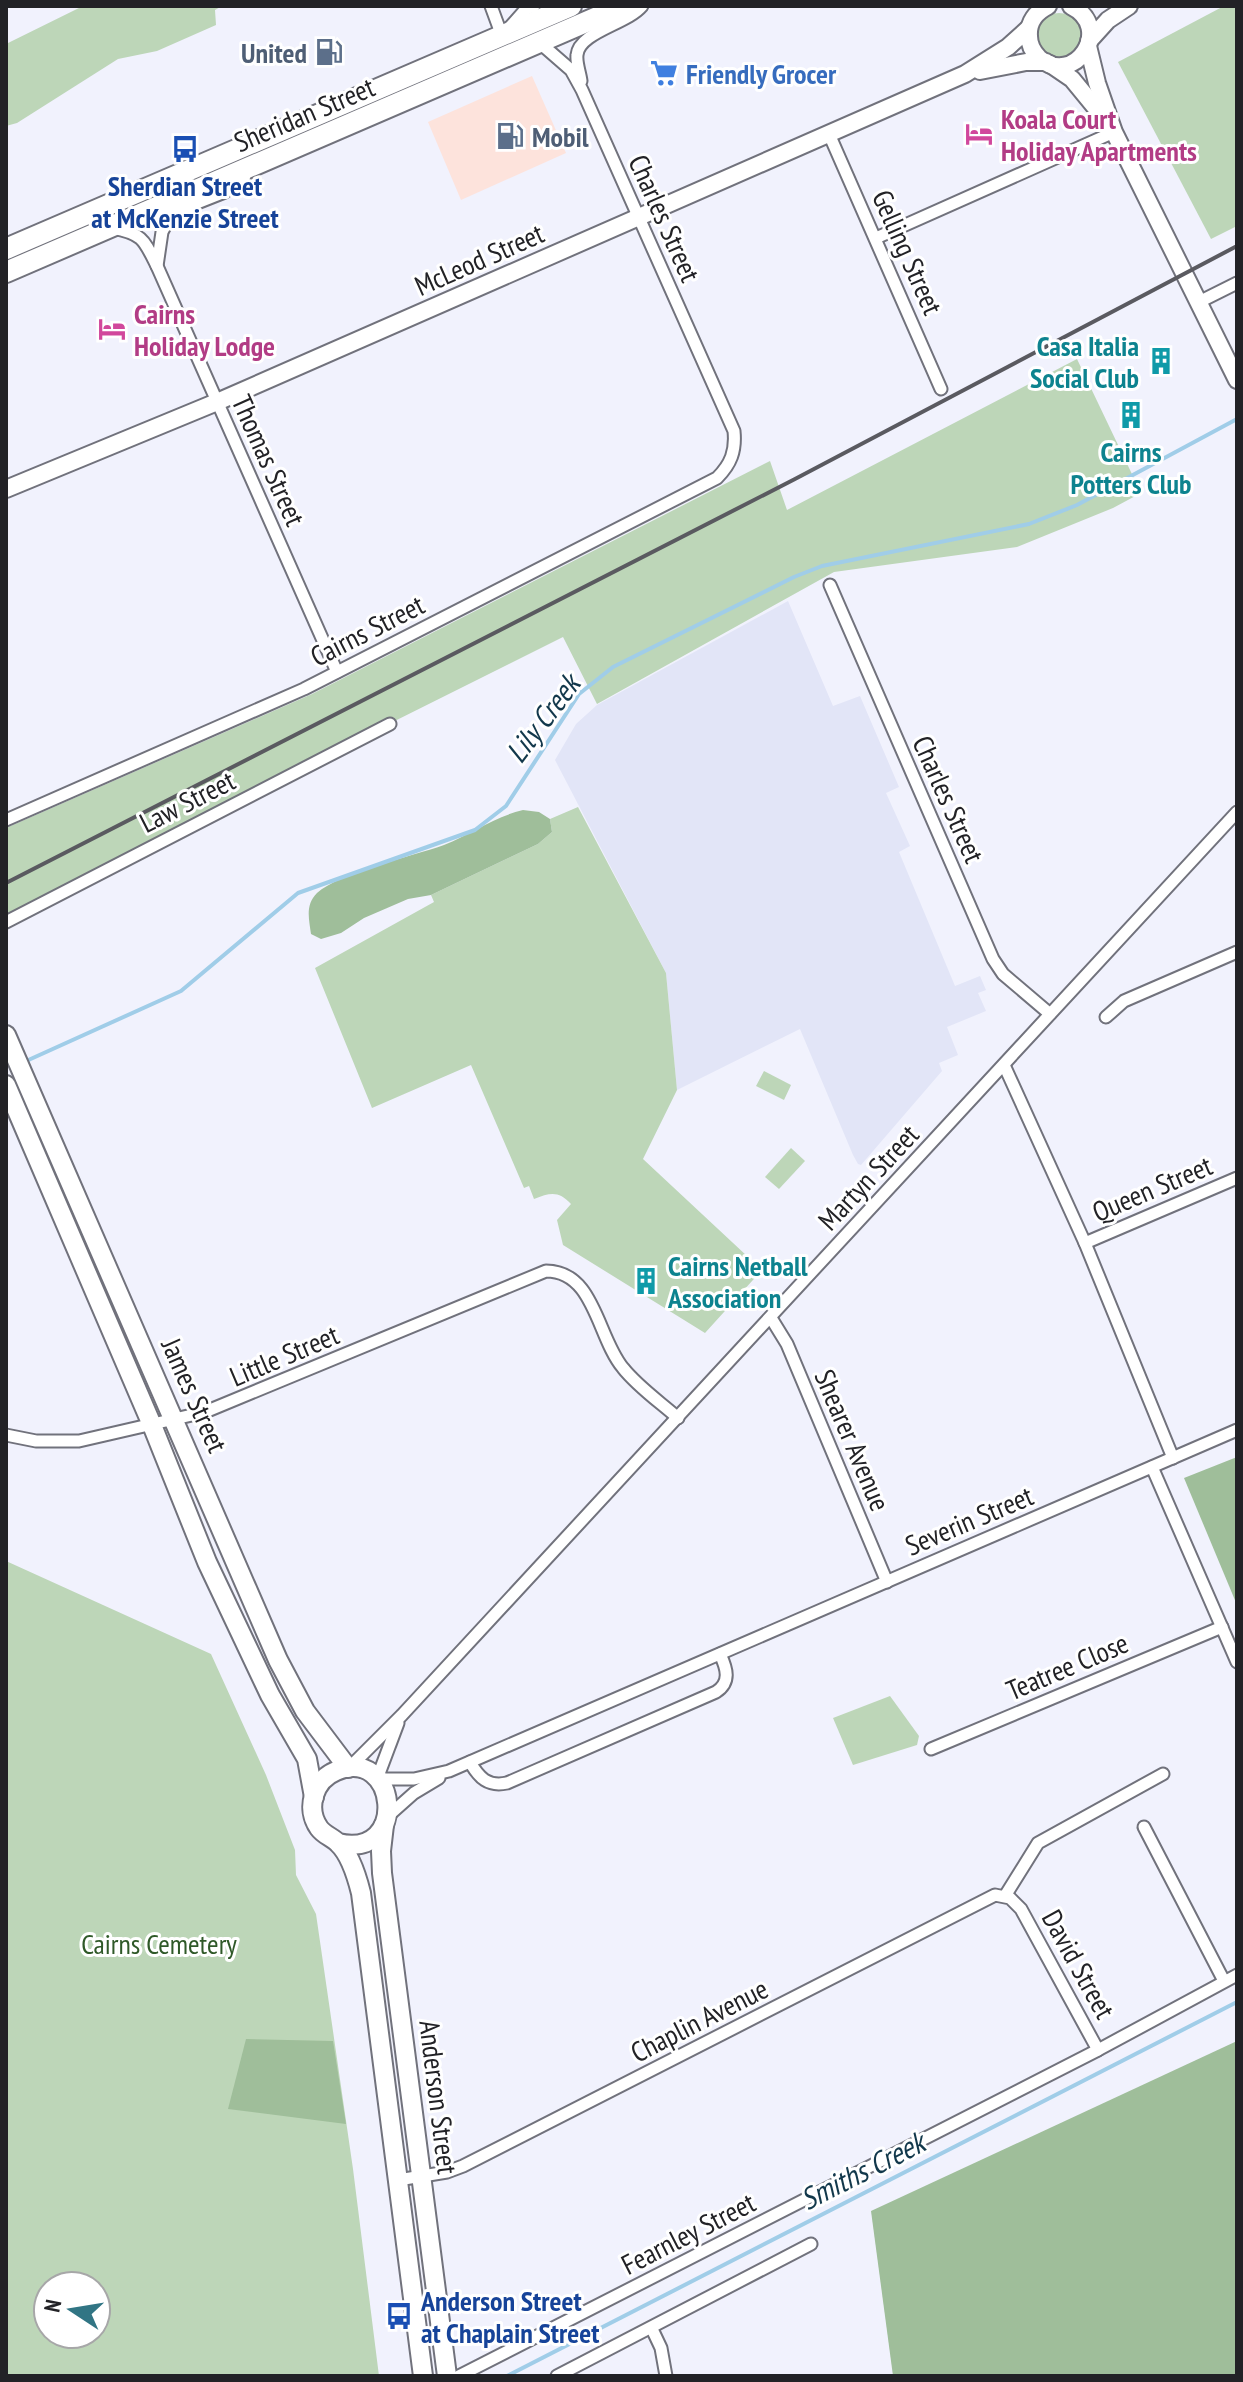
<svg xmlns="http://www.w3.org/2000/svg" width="1243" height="2382" viewBox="0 0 1243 2382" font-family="'PT Sans Narrow',sans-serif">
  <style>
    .commercial { fill: #fde3dc }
    .built { fill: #e2e5f7 }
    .green { fill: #bdd6b8; fill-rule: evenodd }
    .forest { fill: #9fbe9a }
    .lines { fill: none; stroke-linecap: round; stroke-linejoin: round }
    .stream { stroke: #a0cde8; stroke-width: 4 }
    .street-casing { stroke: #71727c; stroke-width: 15 }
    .secondary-casing { stroke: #71727c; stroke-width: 20 }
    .primary-casing { stroke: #71727c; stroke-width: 22 }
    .highway-casing { stroke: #71727c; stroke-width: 24 }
    .street { stroke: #fff; stroke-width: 11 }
    .secondary { stroke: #fff; stroke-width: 16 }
    .primary { stroke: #fff; stroke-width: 18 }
    .highway { stroke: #fff; stroke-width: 20 }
    .rail { stroke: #5a5a60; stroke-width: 4 }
    .labels { text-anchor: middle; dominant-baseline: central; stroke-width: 6; stroke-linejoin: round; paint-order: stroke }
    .service-label { font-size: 28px; font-weight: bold; fill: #4e5e75; stroke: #fff; text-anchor: end }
    .shop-label { font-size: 28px; font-weight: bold; fill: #366cbe; stroke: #fff; text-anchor: start }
    .street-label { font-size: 28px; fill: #222226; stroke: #fff }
    .hotel-label { font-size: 28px; font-weight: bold; fill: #b23c85; stroke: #fff; text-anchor: start }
    .transit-label { font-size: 28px; font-weight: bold; fill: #164399; stroke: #fff }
    .culture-label { font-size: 28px; font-weight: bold; fill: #0d838f; stroke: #fff; text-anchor: end }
    .park-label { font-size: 28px; fill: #2f5928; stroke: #fff }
    .water-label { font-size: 30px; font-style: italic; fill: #12384b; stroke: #fff }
  </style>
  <rect width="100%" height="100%" fill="#f1f2fd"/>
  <polygon class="commercial" points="532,76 566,153 461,200 428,122"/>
  <polygon class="built" points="788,601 833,706 860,696 899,787 886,793 910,846 899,852 955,986 980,976 986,990 978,993 986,1011 947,1027 958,1055 939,1063 942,1071 861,1165 858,1164 853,1155 800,1029 677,1090 666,973 555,760 576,724 597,705"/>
  <g class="green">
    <polygon points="83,6 222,6 215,10 216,25 157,51 118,59 17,123 6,126 6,44"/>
    <polygon points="1224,6 1237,6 1237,226 1211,239 1118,62"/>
    <circle cx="1059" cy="35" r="22"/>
    <polygon points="1077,359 1141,493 1113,508 1017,547 834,572 597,704 563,637 6,915 6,828 312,694 770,461 787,510"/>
    <path d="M578,807L666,973L677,1090L643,1159L762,1270L705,1333L563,1245L557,1220L571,1204C559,1191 551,1192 534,1199L529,1186L524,1188L471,1065L372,1108L315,968L434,902L431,895L538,844L552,832L550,819Z"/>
    <polygon points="764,1071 791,1085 784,1100 756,1086"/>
    <polygon points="791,1148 805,1161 779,1189 765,1177"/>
    <path d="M6,1561L211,1654L266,1775L295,1850L296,1875L316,1914L353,2169L379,2376H6ZM48,2286H96V2334H48Z"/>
    <polygon points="890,1696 919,1736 917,1745 853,1765 833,1718"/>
  </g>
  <g class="forest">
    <path d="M523,810L539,812L550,819L552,832L538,844L431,895L408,899L364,918L341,933L321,939L311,934C309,919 305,905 317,893C339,873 413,856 444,845C471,834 494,817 523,810Z"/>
    <polygon points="1237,1457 1237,1605 1184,1478"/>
    <polygon points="246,2039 333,2041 346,2124 228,2109"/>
    <polygon points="1237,2041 1237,2376 893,2376 871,2211"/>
  </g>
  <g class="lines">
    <g class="stream">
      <polyline points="24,1062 181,991 298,893 475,830 506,806 579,694 613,667 794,577 822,566 1029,524 1077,505 1237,419"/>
      <polyline points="507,2376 1237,2002"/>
    </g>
    <g class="street-casing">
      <g id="street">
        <polyline points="491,6 502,36"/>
        <polyline points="510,27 526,9 534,6"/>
        <path d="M581,81C580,73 576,63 577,55C579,32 627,24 642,6"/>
        <polyline points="829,134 941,389"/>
        <path d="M113,228C143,234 144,240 157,266L337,672"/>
        <polyline points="876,238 1114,132"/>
        <polyline points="157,266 162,232 172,213 225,192 245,176"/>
        <polyline points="1199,302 1237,283"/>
        <polyline points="830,585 993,959 1003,974 1050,1014"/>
        <path d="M6,820L304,689L717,478C731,464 736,451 734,431L582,90L571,70L540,43"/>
        <polyline points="6,922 390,724"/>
        <polyline points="1106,1017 1124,1001 1237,952"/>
        <polyline points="1004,1065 1085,1243 1173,1458"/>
        <polyline points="1085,1243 1237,1178"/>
        <polyline points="771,1318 787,1344 887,1582"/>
        <path d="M6,1435L36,1441H79L205,1412L546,1271C595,1271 597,1337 623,1368C638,1387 660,1402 678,1418"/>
        <polyline points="1152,1467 1237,1662"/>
        <polyline points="931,1749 1222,1627"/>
        <path d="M470,1762C479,1778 488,1787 507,1783L716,1692C731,1682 727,1669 720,1654"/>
        <polyline points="349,1768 402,1715 1237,812"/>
        <polyline points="377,1779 398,1723"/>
        <polyline points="378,1779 414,1779 449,1771 1237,1430"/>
        <polyline points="387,1817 414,1793 439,1778"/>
        <polyline points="1144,1827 1224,1981"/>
        <polyline points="1005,1896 1038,1843 1163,1774"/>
        <polyline points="398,2180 447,2172 463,2166 995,1895 1010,1898 1021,1909 1098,2050"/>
        <polyline points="652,2329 661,2348 666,2376"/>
        <polyline points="459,2376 1098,2050 1237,1975"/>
        <polyline points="557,2376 811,2244"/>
      </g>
    </g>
    <g class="secondary-casing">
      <g id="secondary">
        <path d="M1048,6C1036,12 1028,22 1029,36C1029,45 1033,52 1039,58C1074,88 1115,28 1071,6"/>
        <polyline points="1089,41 1108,20 1129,6"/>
        <polyline points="1088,46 1097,83 1114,132 1237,380"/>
        <polyline points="1050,64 1072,79 1104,118"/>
        <polyline points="980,71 1026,62 1046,62"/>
        <polyline points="6,489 217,402 965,74 1008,47 1029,28"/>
      </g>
    </g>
    <g class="primary-casing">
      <g id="primary">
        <polyline points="6,1035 278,1660 305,1711 348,1768"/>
        <polyline points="6,1085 152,1425 207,1562 270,1695 307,1759 314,1797"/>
        <polyline points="384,1825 381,1851 382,1873 447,2376"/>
        <path d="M338,1843C410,1860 398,1745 336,1771C314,1780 305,1808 319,1828C324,1835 332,1837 338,1843C350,1854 357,1877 361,1893L423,2376"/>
      </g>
    </g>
    <g class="highway-casing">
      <g id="highway">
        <polyline points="6,249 571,6"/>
        <polyline points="6,272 623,6"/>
      </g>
    </g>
    <use href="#street" class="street"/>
    <use href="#secondary" class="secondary"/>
    <use href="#primary" class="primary"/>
    <use href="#highway" class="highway"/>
    <polyline class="rail" points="6,883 795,479 1237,246"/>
  </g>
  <defs>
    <g id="fuel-bare" transform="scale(2.16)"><path d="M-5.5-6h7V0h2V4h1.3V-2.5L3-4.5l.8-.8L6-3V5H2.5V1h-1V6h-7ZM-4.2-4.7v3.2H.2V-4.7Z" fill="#5c6f8a" stroke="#fff" stroke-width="2.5" paint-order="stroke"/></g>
    <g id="supermarket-bare" transform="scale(2.16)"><path d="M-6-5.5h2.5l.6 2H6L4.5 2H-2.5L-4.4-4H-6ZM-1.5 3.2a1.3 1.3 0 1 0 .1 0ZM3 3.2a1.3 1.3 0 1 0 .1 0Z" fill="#3f7fe0" stroke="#fff" stroke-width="2.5" paint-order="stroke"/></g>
    <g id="hotel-bare" transform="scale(2.16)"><path d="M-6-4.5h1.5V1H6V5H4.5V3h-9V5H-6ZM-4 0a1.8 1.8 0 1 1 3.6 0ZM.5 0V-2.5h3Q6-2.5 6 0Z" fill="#d1479c" stroke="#fff" stroke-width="2.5" paint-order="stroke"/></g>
    <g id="bus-bare" transform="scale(2.16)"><path d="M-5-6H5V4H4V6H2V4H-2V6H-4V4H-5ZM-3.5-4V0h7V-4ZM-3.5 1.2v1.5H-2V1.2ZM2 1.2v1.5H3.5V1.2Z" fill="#1a4fb4" stroke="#fff" stroke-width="2.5" paint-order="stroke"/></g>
    <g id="building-bare" transform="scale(2.16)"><path d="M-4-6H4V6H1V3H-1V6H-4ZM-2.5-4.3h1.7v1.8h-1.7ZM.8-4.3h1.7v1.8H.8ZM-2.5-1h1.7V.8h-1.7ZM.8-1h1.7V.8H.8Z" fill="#0f9aa8" stroke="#fff" stroke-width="2.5" paint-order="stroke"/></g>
  </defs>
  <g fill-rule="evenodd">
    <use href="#fuel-bare" x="329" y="52"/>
    <use href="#supermarket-bare" x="664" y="73"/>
    <use href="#hotel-bare" x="979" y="134"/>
    <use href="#fuel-bare" x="510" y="136"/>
    <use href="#bus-bare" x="185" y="149"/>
    <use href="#hotel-bare" x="112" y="329"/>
    <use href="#building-bare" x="1161" y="361"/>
    <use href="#building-bare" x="1131" y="415"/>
    <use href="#building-bare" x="646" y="1281"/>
    <use href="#bus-bare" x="399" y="2316"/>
  </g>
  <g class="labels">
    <g class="service-label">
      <text x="307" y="52">United</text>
      <text x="532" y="136" text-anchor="start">Mobil</text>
    </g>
    <g class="shop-label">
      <text x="686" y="73">Friendly Grocer</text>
    </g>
    <g class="street-label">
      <text transform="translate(304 114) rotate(-23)">Sheridan Street</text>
      <text transform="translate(665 218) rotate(66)">Charles Street</text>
      <text transform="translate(908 252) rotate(66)">Gelling Street</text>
      <text transform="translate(479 259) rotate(-24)">McLeod Street</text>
      <text transform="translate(269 460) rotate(66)">Thomas Street</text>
      <text transform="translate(367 630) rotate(-27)">Cairns Street</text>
      <text transform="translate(949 799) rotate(66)">Charles Street</text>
      <text transform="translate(187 801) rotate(-27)">Law Street</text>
      <text transform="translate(868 1177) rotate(-47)">Martyn Street</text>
      <text transform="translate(1152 1188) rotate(-23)">Queen Street</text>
      <text transform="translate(284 1355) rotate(-23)">Little Street</text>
      <text transform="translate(195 1395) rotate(66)">James Street</text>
      <text transform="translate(853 1440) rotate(67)">Shearer Avenue</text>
      <text transform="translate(969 1520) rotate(-23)">Severin Street</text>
      <text transform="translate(1067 1666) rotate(-23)">Teatree Close</text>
      <text transform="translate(1079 1964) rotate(61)">David Street</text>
      <text transform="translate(699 2020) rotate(-27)">Chaplin Avenue</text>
      <text transform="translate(439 2097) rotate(83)">Anderson Street</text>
      <text transform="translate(688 2233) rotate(-27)">Fearnley Street</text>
    </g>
    <g class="hotel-label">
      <text x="1001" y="118">Koala Court<tspan x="1001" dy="32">Holiday Apartments</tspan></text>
      <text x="134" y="313">Cairns<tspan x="134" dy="32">Holiday Lodge</tspan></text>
    </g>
    <g class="transit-label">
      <text x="185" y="185">Sherdian Street<tspan x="185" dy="32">at McKenzie Street</tspan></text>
      <text x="421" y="2300" text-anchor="start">Anderson Street<tspan x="421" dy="32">at Chaplain Street</tspan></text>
    </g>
    <g class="culture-label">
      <text x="1139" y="345">Casa Italia<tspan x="1139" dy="32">Social Club</tspan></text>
      <text x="1131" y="451" text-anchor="middle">Cairns<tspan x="1131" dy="32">Potters Club</tspan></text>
      <text x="668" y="1265" text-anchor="start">Cairns Netball<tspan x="668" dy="32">Association</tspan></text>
    </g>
    <g class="park-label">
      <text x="159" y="1943">Cairns Cemetery</text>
    </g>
    <g class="water-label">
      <text transform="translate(542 718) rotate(-53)">Lily Creek</text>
      <text transform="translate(862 2170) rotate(-27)">Smiths Creek</text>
    </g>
  </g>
  <rect width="1243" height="2382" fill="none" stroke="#222226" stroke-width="16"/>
  <g transform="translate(72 2310) rotate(282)"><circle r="38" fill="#ffffff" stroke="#a7a7a8" stroke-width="2"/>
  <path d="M0-6L14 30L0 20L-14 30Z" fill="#317584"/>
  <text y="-12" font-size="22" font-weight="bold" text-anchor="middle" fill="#222226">N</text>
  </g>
</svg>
